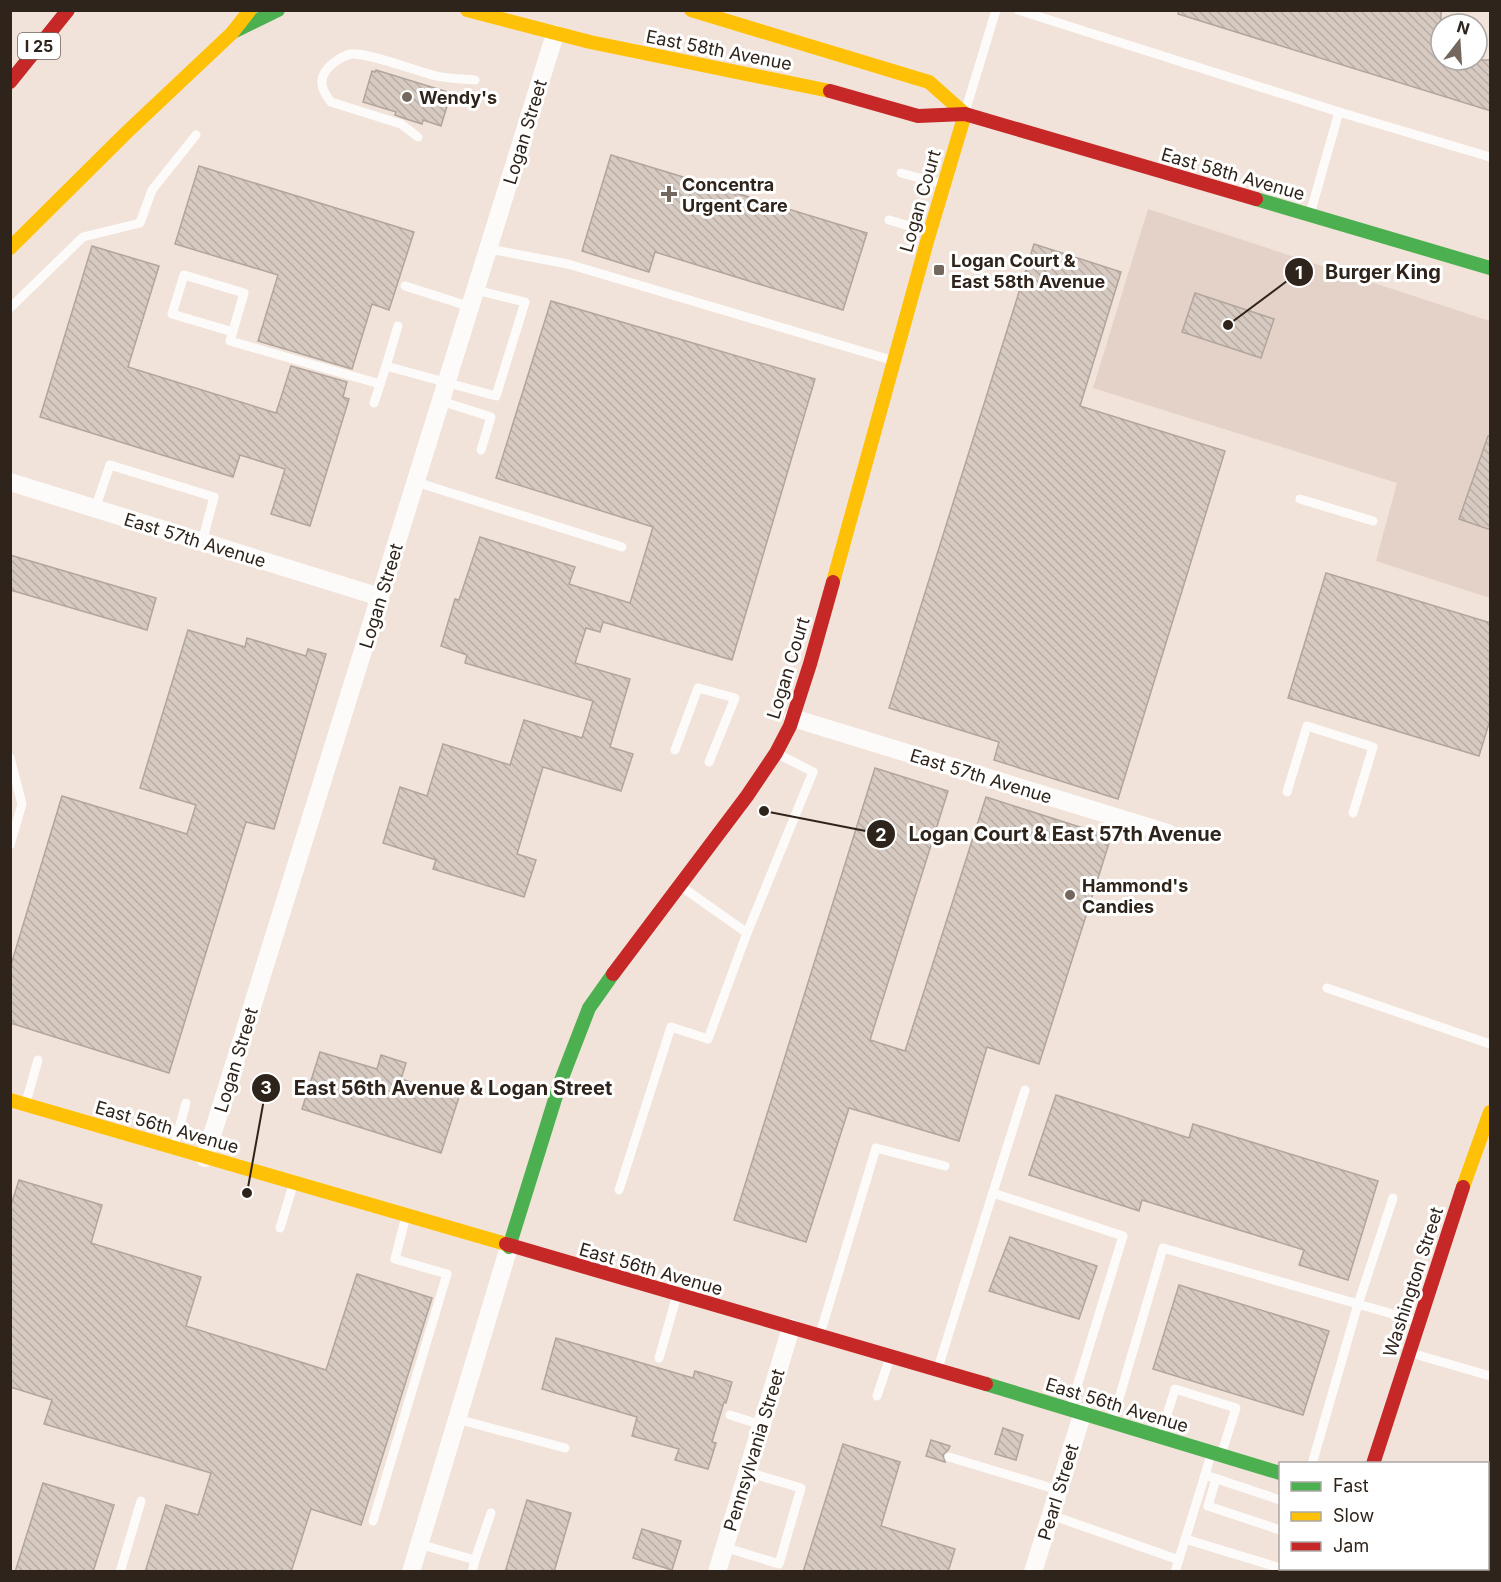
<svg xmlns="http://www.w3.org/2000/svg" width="1501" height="1582" viewBox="0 0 1501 1582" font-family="Inter,sans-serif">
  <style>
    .commercial { fill: #e4d1c8 }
    .building { fill: url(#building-back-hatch); stroke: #b1a59d; stroke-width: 1.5 }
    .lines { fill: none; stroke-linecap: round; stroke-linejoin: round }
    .lane { stroke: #fdfbf9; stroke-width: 9 }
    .street { stroke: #fdfbf9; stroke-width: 18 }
    .fast { stroke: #4caf50; stroke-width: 14 }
    .slow { stroke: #ffc107; stroke-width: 14 }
    .jam { stroke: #c62828; stroke-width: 14 }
    .poi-dot { fill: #73675e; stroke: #fff; stroke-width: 2 }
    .labels { text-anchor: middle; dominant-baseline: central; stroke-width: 6; stroke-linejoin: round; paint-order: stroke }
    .shield { fill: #fff; stroke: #6d665f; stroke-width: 1.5 }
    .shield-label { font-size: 16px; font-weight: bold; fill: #2f241b }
    .street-label { font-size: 18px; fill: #2f241b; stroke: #fff }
    .poi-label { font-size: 18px; font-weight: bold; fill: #2f241b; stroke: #fff; text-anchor: start }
    .leader { fill: none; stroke: #2f241b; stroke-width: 2 }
    .callout-dot { fill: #2f241b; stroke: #fff; stroke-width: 2 }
    .mark-label { font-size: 18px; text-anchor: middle; font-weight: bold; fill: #fff }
    .callout-label { font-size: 20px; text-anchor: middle; font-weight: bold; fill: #2f241b; stroke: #fff; stroke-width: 6; stroke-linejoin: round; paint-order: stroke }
  </style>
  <defs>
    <pattern id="building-back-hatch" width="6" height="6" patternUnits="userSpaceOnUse" patternTransform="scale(1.5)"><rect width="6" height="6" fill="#d6cac1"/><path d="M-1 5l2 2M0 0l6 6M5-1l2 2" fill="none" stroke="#b8ada5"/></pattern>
  </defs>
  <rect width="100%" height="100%" fill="#f1e3d9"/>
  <polygon class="commercial" points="1148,209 1490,321 1490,598 1376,561 1397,483 1093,388"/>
  <g class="building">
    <polygon points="1179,10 1441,10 1441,60 1491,60 1491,111 1178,14"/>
    <polygon points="376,70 451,93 441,126 423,120 422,124 406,119 395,115 396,112 363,102 372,71 375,72"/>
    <polygon points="611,155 867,233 843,310 655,252 649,272 582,251"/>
    <polygon points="199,166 414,232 389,310 372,304 352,369 258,341 278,275 175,244"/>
    <polygon points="1034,244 1121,272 1080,406 1225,451 1118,799 994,760 999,742 889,708"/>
    <polygon points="92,246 159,266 128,367 276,413 291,366 347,382 343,397 349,399 310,526 271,514 285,469 240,455 233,477 40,417"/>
    <polygon points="1195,293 1274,319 1261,358 1182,332"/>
    <polygon points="551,301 815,379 732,660 603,622 600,632 586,628 575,663 630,679 610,747 633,754 621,791 543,767 517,854 536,860 524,897 433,869 436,860 383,843 400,787 427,796 443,744 510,765 524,720 582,738 593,701 465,663 467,655 441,646 455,599 459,600 480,537 575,567 569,584 630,603 653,527 496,478"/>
    <polygon points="1488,436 1491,436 1491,530 1459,519"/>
    <polygon points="10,555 156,598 147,630 10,590"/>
    <polygon points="1326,573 1491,623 1491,717 1479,756 1288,698"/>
    <polygon points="188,630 245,647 247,638 306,656 308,649 326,654 274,829 246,822 169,1073 10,1023 10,968 62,796 187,834 196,805 140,788"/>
    <polygon points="875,768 948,791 870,1040 905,1051 986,797 1111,837 1039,1064 987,1047 959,1141 849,1108 806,1242 734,1220"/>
    <polygon points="320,1052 377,1069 381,1055 406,1063 401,1079 459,1097 441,1153 302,1109"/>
    <polygon points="1056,1095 1189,1138 1193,1124 1378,1181 1348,1280 1299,1265 1304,1250 1142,1200 1139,1211 1029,1175"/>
    <polygon points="19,1180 102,1205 91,1243 201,1277 186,1326 326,1370 357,1274 432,1298 361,1525 311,1509 291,1572 145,1572 166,1505 198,1515 211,1473 44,1424 52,1400 10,1387 10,1208"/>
    <polygon points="1010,1237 1097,1266 1079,1319 989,1291"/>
    <polygon points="1179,1285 1329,1331 1303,1415 1153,1369"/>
    <polygon points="556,1338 693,1378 695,1371 732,1382 726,1403 724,1402 712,1442 716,1443 708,1469 675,1460 679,1449 632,1436 637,1417 542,1389"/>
    <polygon points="1003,1428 1023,1435 1016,1460 995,1454"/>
    <polygon points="931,1440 950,1446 948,1450 943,1455 945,1462 926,1456"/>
    <polygon points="843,1444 900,1462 881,1526 955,1549 948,1572 803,1572"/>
    <polygon points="43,1483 114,1505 93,1572 15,1572"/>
    <polygon points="527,1500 571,1513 554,1572 505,1572"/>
    <polygon points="642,1529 681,1541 672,1570 633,1558"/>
  </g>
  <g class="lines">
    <g class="lane">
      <polyline points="1018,10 1339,112 1490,157"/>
      <polyline points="965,112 996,10"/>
      <path d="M418,137L401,124L331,102C324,93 318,83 325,72C330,64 342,56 351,54C367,52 419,72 437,76C449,79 463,79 475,80"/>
      <polyline points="901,173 942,184"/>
      <polyline points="1310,214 1339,112"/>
      <polyline points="889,220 929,232"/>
      <polyline points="489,249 568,264 891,360"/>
      <polyline points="405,286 471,307"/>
      <polyline points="10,308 83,237 140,223 152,190 196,135"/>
      <polyline points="398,326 386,366 496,396 525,302 476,290"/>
      <polyline points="233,332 172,314 184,275 244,293 230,341 380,384"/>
      <polyline points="441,401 491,417 481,450"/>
      <polyline points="374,403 386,366"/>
      <polyline points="416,482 622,547"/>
      <polyline points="1300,499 1373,521"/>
      <polyline points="95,509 110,465 214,497 202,542"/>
      <polyline points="675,750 698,688 735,698 709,762"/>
      <polyline points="10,758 22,804 10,845"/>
      <polyline points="1287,792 1307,726 1373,747 1353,813"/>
      <polyline points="682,887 747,933 813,772 778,754"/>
      <polyline points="1327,988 1490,1044"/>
      <polyline points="26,1102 38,1060"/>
      <polyline points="174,1147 186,1103"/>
      <polyline points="619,1190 671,1027 708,1039 747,933"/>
      <polyline points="993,1193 1123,1236 1071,1406"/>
      <polyline points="280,1228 293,1185"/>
      <polyline points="820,1334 876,1148 945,1166"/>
      <polyline points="1411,1353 1490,1376"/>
      <polyline points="659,1358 677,1295"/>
      <polyline points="938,1368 1025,1090"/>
      <polyline points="877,1396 890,1357"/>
      <polyline points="730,1415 762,1425"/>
      <polyline points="457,1419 565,1448"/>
      <polyline points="1113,1419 1163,1248 1417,1321"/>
      <polyline points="1161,1434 1175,1389 1236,1408 1222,1452"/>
      <polyline points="1211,1454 1205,1475 1280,1500"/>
      <polyline points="949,1457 1058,1490"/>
      <polyline points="1312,1464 1358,1304 1393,1198"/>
      <polyline points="1216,1479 1208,1506 1280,1530"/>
      <polyline points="1051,1515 1179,1560"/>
      <polyline points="373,1521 447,1274 395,1259 406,1216"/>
      <polyline points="1185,1539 1280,1568"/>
      <polyline points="419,1544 475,1560 491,1513"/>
      <polyline points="724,1547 779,1564 801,1488 747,1472"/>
      <polyline points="1282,1568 1292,1572"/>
      <polyline points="1353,1568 1362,1572"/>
      <polyline points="120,1572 141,1501"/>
      <polyline points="472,1572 475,1560"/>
      <polyline points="1175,1572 1205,1475"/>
    </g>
    <g class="street">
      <polyline points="10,482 380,597"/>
      <polyline points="793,718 1168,833"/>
      <polyline points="205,1158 555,34"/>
      <polyline points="411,1572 509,1247"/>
      <polyline points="717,1572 791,1328"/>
      <polyline points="1033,1572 1083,1412"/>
    </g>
    <g class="fast">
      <polyline points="233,32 278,10"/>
      <polyline points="1256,199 1490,268"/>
      <polyline points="509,1247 560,1083 589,1008 613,974"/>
      <polyline points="986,1384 1280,1473"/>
    </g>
    <g class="slow">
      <polyline points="467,10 590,42 830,91"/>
      <polyline points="691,10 929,82 965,114"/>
      <polyline points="10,248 127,132 232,33 250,10"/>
      <polyline points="833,582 926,245 965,114"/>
      <polyline points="10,1100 506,1244"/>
      <polyline points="1463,1187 1490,1112"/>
      <polyline points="1337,1572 1338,1568"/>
    </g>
    <g class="jam">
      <polyline points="10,82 68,10"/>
      <polyline points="830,91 918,116 965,114 1256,199"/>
      <polyline points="613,974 747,796 776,753 790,726 810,664 833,582"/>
      <polyline points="506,1244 986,1384"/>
      <polyline points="1373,1464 1463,1187"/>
    </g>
  </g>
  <g class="poi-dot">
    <circle cx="407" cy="97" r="6"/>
    <path d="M666 185h6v6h6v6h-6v6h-6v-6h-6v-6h6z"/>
    <rect x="933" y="264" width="12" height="12" rx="3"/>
    <circle cx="1070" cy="895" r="6"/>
  </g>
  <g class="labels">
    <rect class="shield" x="18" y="33" width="42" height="26" rx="4.5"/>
    <g class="shield-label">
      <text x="39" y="46">I 25</text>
    </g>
    <g class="street-label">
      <text transform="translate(719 50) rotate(11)">East 58th Avenue</text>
      <text transform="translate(525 132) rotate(-73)">Logan Street</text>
      <text transform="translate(1233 174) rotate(16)">East 58th Avenue</text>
      <text transform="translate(920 201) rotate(-74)">Logan Court</text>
      <text transform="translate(195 540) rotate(17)">East 57th Avenue</text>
      <text transform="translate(381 596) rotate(-73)">Logan Street</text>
      <text transform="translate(788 668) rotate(-73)">Logan Court</text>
      <text transform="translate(981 776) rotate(17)">East 57th Avenue</text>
      <text transform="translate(236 1060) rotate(-73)">Logan Street</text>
      <text transform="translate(167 1127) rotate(16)">East 56th Avenue</text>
      <text transform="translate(651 1269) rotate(16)">East 56th Avenue</text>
      <text transform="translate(1413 1282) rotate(-72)">Washington Street</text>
      <text transform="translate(1117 1405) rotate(17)">East 56th Avenue</text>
      <text transform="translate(754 1450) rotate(-73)">Pennsylvania Street</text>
      <text transform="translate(1058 1492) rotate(-73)">Pearl Street</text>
    </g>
    <g class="poi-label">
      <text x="419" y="97">Wendy's</text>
      <text x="682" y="184">Concentra<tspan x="682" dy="21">Urgent Care</tspan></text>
      <text x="951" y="260">Logan Court &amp;<tspan x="951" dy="21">East 58th Avenue</tspan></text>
      <text x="1082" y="885">Hammond's<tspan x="1082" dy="21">Candies</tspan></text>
    </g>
  </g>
  <path class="leader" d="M1228 325L1299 272M764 811L881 834M247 1193L266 1088"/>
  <g class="callout-dot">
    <circle cx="1228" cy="325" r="6"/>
    <circle cx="764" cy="811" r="6"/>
    <circle cx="247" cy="1193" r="6"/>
    <circle cx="1299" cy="272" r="15"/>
    <circle cx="881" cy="834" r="15"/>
    <circle cx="266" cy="1088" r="15"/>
  </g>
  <g class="mark-label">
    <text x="1299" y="279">1</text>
    <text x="881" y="841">2</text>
    <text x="266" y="1094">3</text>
  </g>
  <g class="callout-label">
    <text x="1383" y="279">Burger King</text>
    <text x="1065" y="841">Logan Court &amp; East 57th Avenue</text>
    <text x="453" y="1095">East 56th Avenue &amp; Logan Street</text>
  </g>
  <rect width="1501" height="1582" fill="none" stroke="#2f241b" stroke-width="24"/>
  <rect x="1279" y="1462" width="210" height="108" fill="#ffffff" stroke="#aca7a4" stroke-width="1.5"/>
  <rect x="1291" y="1482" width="30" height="9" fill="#4caf50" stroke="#aca7a4" stroke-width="1.5"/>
  <text x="1333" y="1492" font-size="18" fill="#2f241b">Fast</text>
  <rect x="1291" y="1512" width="30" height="9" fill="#ffc107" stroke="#aca7a4" stroke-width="1.5"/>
  <text x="1333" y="1522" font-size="18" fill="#2f241b">Slow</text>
  <rect x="1291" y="1542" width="30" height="9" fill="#c62828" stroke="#aca7a4" stroke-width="1.5"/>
  <text x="1333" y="1552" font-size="18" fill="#2f241b">Jam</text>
  <g transform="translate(1459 42) rotate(17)"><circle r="28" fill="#ffffff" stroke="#aca7a4" stroke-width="1.5"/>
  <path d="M0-4.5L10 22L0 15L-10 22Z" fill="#73675e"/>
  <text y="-9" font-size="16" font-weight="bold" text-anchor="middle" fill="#2f241b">N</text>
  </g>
</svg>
